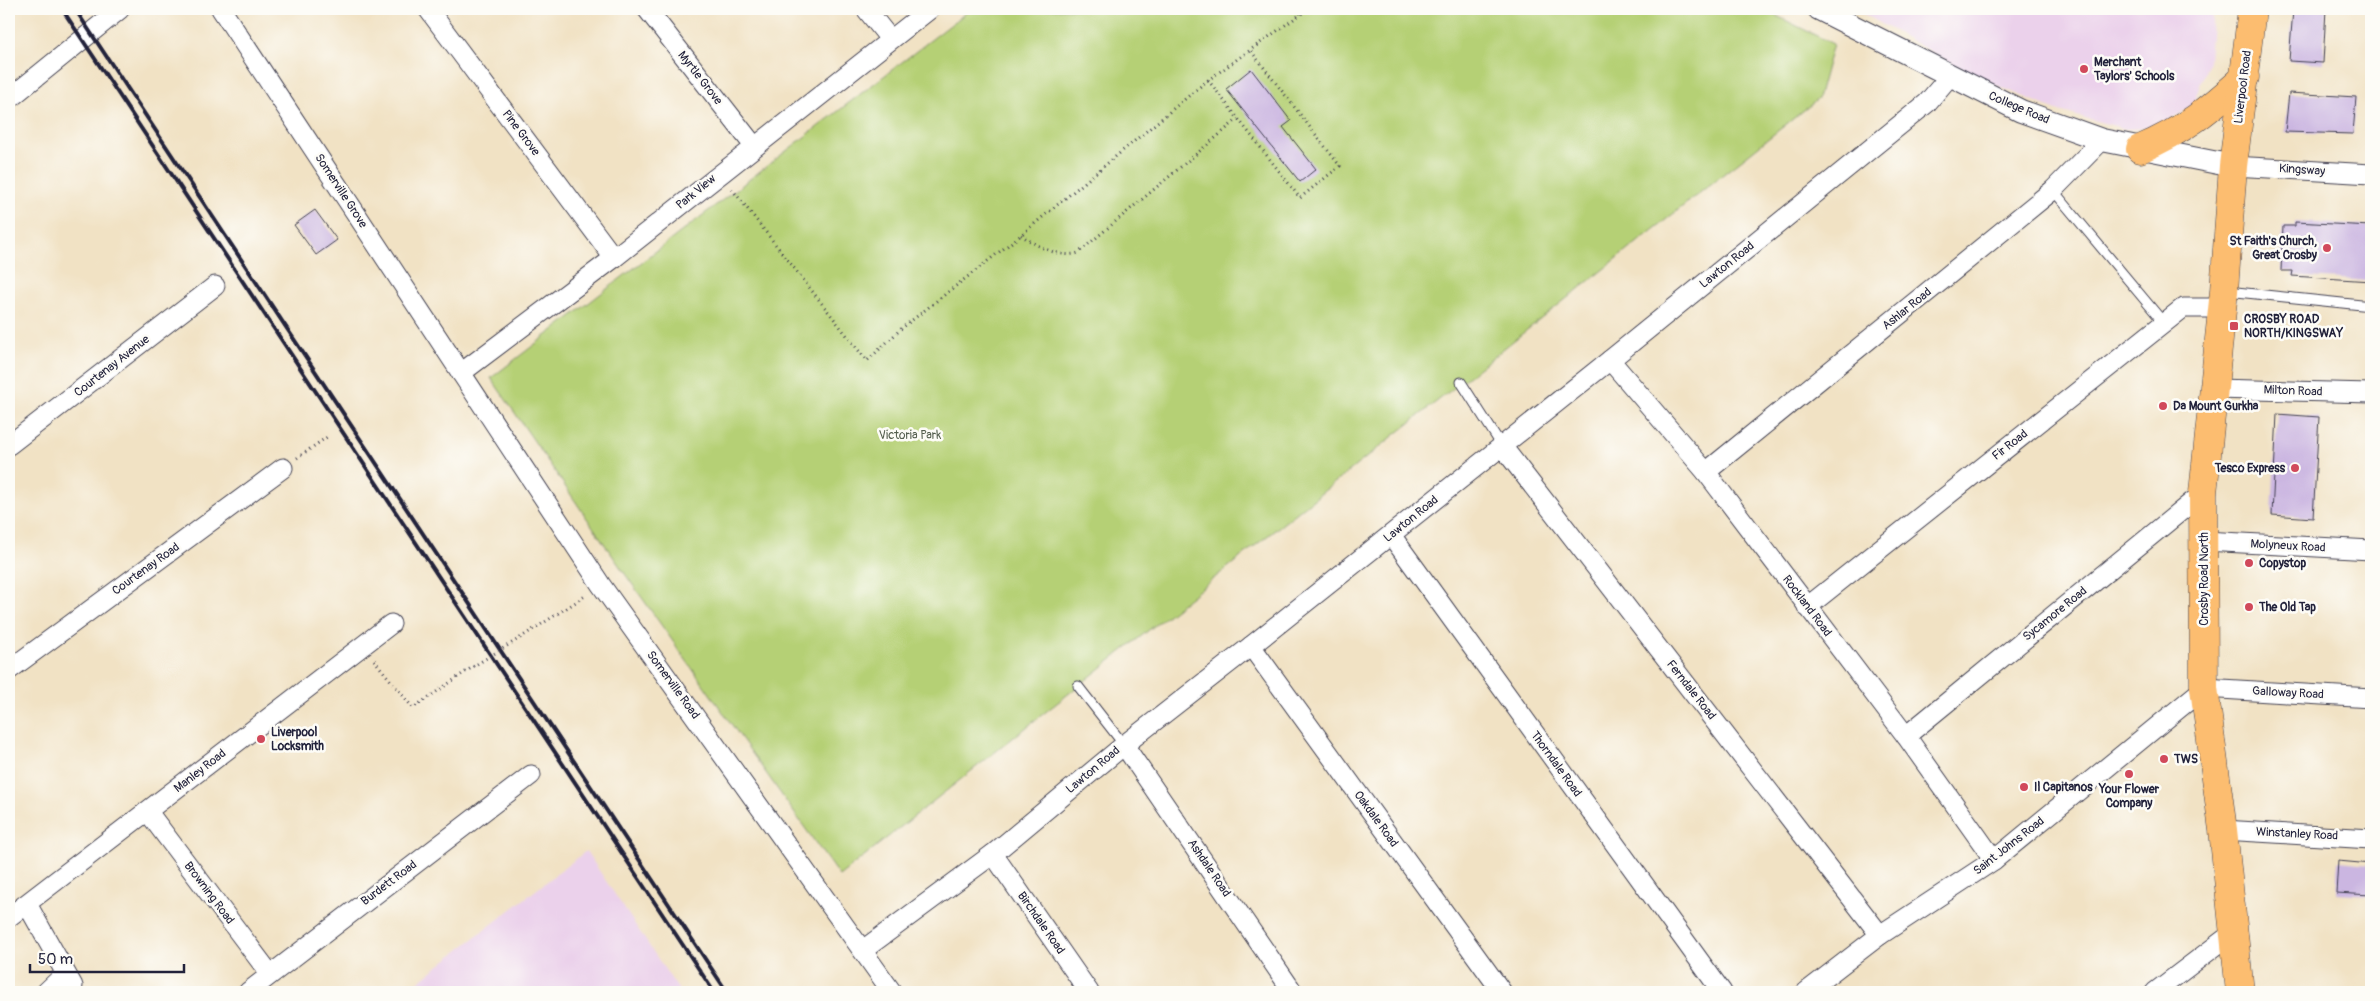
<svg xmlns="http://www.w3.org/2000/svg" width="2380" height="1001" viewBox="0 0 2380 1001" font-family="Pangolin,sans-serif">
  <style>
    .built { fill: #ebd1eb }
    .green { fill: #b5d075; stroke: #6c7958 }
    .building { fill: #cbb6e1 }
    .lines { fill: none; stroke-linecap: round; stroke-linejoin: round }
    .service-casing { stroke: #413f50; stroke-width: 11 }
    .minor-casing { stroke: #413f50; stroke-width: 21 }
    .tertiary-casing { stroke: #413f50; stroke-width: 24 }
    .trunk-casing { stroke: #413f50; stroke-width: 29 }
    .path { stroke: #413f50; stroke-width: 3; stroke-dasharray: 1 4; stroke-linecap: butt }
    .service { stroke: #fff; stroke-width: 9 }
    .minor { stroke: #fff; stroke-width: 19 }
    .tertiary { stroke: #fff; stroke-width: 22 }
    .trunk { stroke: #fcbd6f; stroke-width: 28 }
    .rail { stroke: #22223b; stroke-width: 4 }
    .path-bridge { stroke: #413f50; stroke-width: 3; stroke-dasharray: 1 4; stroke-linecap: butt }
    .poi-dot { fill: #d1495b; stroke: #fdfcf7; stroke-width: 2 }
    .labels { text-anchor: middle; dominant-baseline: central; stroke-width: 5; stroke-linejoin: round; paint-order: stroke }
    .poi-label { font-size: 12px; font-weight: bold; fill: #22223b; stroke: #fdfcf7; text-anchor: start }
    .street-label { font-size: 12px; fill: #22223b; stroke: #fdfcf7 }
    .park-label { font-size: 12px; fill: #555f4f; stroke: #fdfcf7 }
  </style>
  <rect width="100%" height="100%" fill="#fdfcf7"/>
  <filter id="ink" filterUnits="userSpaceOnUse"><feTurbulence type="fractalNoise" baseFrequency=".02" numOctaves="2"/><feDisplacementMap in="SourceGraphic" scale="10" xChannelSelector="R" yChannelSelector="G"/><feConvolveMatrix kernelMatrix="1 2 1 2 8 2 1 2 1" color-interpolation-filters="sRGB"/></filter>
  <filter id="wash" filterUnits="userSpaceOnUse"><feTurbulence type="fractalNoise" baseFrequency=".0096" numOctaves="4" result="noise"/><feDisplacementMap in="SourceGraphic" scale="20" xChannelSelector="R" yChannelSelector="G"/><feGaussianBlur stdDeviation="1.12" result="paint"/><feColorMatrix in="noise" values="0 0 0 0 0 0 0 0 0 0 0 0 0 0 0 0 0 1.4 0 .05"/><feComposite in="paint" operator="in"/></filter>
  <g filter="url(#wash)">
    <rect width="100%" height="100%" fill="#f1e2c4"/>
    <g class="built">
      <polygon points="1855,9 2213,9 2209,61 2192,107 2154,128 2126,129 2059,111 1976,77"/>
      <polygon points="586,851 680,992 405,992"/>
    </g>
    <polygon class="green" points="971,9 1763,9 1833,44 1818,99 839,876 623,571 491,378"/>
    <g id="blocks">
      <g class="building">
        <polygon points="2293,9 2326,9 2323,63 2289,61"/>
        <polygon points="1251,69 1291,121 1283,127 1316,169 1300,182 1226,89"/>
        <polygon points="2289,93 2356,97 2353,134 2285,132"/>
        <polygon points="315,210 337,240 316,255 294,225"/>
        <polygon points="2295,222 2371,226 2371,281 2292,276 2293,271 2281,271 2283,226 2295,226"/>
        <polygon points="2277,414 2319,417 2313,518 2272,515"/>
        <polygon points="2338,861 2371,864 2371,895 2336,893"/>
      </g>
    </g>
  </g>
  <g filter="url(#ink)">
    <use href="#blocks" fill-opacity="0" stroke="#413f50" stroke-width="1"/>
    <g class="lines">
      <g class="service-casing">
        <g id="service">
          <polyline points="2053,190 2164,323"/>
          <polyline points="2227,291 2371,306"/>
          <polyline points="1461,382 1502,446"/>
          <polyline points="1078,686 1124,745"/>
        </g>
      </g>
      <g class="minor-casing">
        <g id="minor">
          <polyline points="221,9 601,585 892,992"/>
          <polyline points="428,9 614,258"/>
          <polyline points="647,9 754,146"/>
          <polyline points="866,9 890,39"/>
          <polyline points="9,99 120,9"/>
          <polyline points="2233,166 2371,174"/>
          <polyline points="1610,360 1706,472 1906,736 1994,860"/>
          <polyline points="461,373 614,258 930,9"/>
          <polyline points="2215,389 2371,393"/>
          <polyline points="9,445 215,286"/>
          <polyline points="1502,446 1880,935"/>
          <polyline points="1706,472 2053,190 2102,140"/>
          <polyline points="1391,535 1722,992"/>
          <polyline points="2204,541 2371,550"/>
          <polyline points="1807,607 2183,308 2223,308"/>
          <polyline points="1251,646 1502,992"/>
          <polyline points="9,670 283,468"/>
          <polyline points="1906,736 2203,493"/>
          <polyline points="1124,745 1293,992"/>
          <polyline points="148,812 270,974"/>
          <polyline points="2223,830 2371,839"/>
          <polyline points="993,854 1089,992"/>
          <polyline points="27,904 73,986"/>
          <polyline points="9,917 391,624"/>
          <polyline points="863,950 993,854 1124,745 1251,646 1610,360 1927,103 1949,77"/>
          <polyline points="46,992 65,974"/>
          <polyline points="248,992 531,775"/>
          <polyline points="1806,992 1880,935 1994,860 2204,688 2371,698"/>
          <polyline points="2155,992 2234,932"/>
        </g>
      </g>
      <g class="tertiary-casing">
        <polyline id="tertiary" points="1819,9 2021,111 2102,140 2233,166"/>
      </g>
      <g class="trunk-casing">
        <g id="trunk">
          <path d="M2140,149C2185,130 2210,109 2245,77"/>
          <polyline points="2240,992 2223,830 2204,688 2203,493 2224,291 2233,166 2252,9"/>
        </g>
      </g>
      <g class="path">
        <polyline points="1297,9 1301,14"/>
        <polyline points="1208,80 1300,198 1340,166 1251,51"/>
        <polyline points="732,189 867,361 902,328 1021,235 1208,80 1308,9"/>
        <path d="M1021,235C1035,245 1060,259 1078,253L1238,119"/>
        <polyline points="297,458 327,437"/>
        <polyline points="520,638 585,596"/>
        <polyline points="374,660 413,708 477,664"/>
      </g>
      <use href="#service" class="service"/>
      <use href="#minor" class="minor"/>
      <use href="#tertiary" class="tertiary"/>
      <use href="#trunk" class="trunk"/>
      <g class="rail">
        <polyline points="62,9 714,992"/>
        <polyline points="75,9 727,992"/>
      </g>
      <polyline class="path-bridge" points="477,664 520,638"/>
    </g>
  </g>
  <g class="poi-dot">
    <circle cx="2084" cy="69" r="5"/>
    <circle cx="2327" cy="248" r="5"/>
    <rect x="2229" y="321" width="10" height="10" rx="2.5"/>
    <circle cx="2163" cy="406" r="5"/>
    <circle cx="2295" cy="468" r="5"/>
    <circle cx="2249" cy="563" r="5"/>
    <circle cx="2249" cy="607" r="5"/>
    <circle cx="261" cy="739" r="5"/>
    <circle cx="2164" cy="759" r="5"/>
    <circle cx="2129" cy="774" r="5"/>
    <circle cx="2024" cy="787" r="5"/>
  </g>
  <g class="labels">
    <g class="poi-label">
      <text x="2094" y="62">Merchant<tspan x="2094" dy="14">Taylors' Schools</tspan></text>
      <text x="2317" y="241" text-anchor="end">St Faith's Church,<tspan x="2317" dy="14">Great Crosby</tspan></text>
      <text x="2244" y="319">CROSBY ROAD<tspan x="2244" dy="14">NORTH/KINGSWAY</tspan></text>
      <text x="2173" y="406">Da Mount Gurkha</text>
      <text x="2285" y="468" text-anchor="end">Tesco Express</text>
      <text x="2259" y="563">Copystop</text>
      <text x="2259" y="607">The Old Tap</text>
      <text x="271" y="732">Liverpool<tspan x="271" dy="14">Locksmith</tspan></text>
      <text x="2174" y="759">TWS</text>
      <text x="2034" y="787">Il Capitanos</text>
      <text x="2129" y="789" text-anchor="middle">Your Flower<tspan x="2129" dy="14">Company</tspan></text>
    </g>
    <g class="street-label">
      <text transform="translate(700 78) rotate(52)">Myrtle Grove</text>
      <text transform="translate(2243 87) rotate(-83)">Liverpool Road</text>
      <text transform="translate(2019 108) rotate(23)">College Road</text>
      <text transform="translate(521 133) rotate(53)">Pine Grove</text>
      <text transform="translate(2302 170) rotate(4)">Kingsway</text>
      <text transform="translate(341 191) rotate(57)">Somerville Grove</text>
      <text transform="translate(696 192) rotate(-39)">Park View</text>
      <text transform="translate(1727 265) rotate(-39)">Lawton Road</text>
      <text transform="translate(1907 309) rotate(-39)">Ashlar Road</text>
      <text transform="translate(112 366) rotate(-38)">Courtenay Avenue</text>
      <text transform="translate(2293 391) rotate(2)">Milton Road</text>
      <text transform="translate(2010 445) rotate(-38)">Fir Road</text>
      <text transform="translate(1411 519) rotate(-39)">Lawton Road</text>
      <text transform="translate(2288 546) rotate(3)">Molyneux Road</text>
      <text transform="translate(146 569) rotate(-36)">Courtenay Road</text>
      <text transform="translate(2204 579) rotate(-90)">Crosby Road North</text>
      <text transform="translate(1807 606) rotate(53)">Rockland Road</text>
      <text transform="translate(2055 614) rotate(-39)">Sycamore Road</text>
      <text transform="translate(673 685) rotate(54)">Somerville Road</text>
      <text transform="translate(1691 690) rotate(52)">Ferndale Road</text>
      <text transform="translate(2288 693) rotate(3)">Galloway Road</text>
      <text transform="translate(1556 764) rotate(54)">Thorndale Road</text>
      <text transform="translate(1093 770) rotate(-40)">Lawton Road</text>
      <text transform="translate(200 771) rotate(-38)">Manley Road</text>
      <text transform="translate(1376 819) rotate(54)">Oakdale Road</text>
      <text transform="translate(2297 834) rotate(3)">Winstanley Road</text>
      <text transform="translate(2009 846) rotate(-38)">Saint Johns Road</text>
      <text transform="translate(1209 868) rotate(56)">Ashdale Road</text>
      <text transform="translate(389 883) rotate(-37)">Burdett Road</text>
      <text transform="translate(209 893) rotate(53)">Browning Road</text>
      <text transform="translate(1041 923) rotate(55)">Birchdale Road</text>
    </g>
    <g class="park-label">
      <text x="910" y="435">Victoria Park</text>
    </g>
  </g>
  <rect width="2380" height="1001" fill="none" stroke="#fdfcf7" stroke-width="30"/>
  <path d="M30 964v8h154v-8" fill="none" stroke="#22223b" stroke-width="2.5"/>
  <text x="38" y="964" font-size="15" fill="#22223b" stroke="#fdfcf7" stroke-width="4" paint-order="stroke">50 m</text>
</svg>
